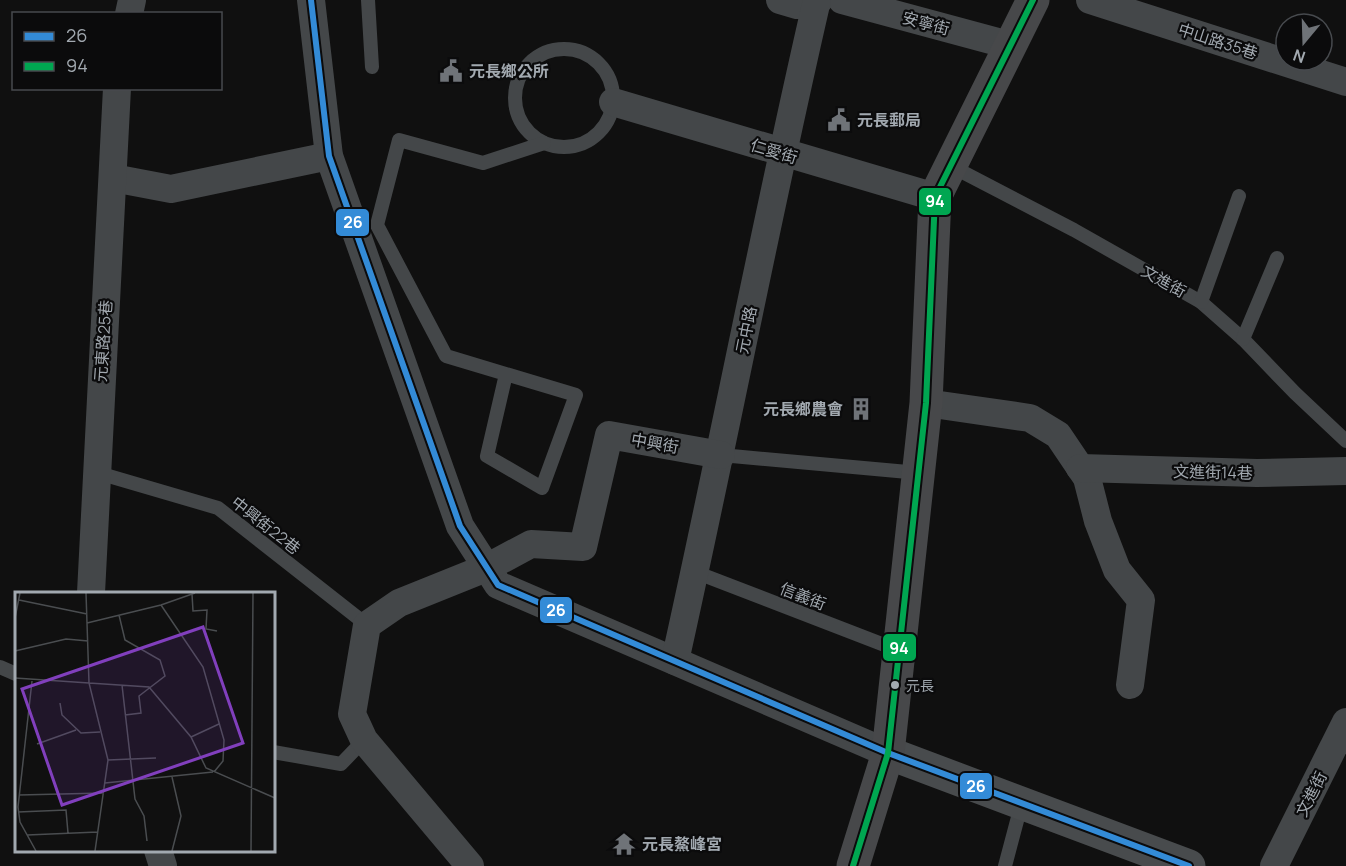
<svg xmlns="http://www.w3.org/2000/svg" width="1346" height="866" viewBox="0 0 1346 866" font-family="Manrope,'Noto Sans TC',sans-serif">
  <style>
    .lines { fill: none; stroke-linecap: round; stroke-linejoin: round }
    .service { stroke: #444749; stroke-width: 14 }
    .minor { stroke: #444749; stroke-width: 28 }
    .secondary { stroke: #484b4d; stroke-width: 33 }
    .primary { stroke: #47484a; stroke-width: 33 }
    .bus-1-casing { stroke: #0b0b0c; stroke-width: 10 }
    .bus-2-casing { stroke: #0b0b0c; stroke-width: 10 }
    .bus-1 { stroke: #338bd7; stroke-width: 6 }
    .bus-2 { stroke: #00a651; stroke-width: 6 }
    .bus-dot { fill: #a2a9b0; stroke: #0b0b0c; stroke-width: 2 }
    .labels { text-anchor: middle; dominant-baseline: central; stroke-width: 4.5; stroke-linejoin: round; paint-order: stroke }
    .bus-label { font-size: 14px; fill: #a2a9b0; stroke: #0b0b0c; text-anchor: start }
    .street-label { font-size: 16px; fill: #a2a9b0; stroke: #0b0b0c }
    .poi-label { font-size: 16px; font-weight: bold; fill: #a2a9b0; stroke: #0b0b0c; text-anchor: start }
    .inset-road { fill: none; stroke: #4a4d50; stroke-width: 1.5 }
    .view { fill: #813fbd; fill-opacity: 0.15; stroke: #813fbd; stroke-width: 3 }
    .inset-edge { fill: none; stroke: #a2a9b0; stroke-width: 3 }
    .line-badge { stroke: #0b0b0c; stroke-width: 2 }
    .badge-label { font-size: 16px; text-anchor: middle; font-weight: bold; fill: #fff }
  </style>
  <rect width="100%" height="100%" fill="#101010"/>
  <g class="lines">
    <g class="service">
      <polyline points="368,0 372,67"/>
      <circle cx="564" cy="98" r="49"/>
      <polyline points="951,166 1074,230 1201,302 1243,339 1295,393 1346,441"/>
      <polyline points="1201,302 1239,196"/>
      <polyline points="1243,339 1277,258"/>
      <polyline points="506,374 487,456 542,488 576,395 446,356 377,225 399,140 483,163 544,143"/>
      <polyline points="721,455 919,473"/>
      <polyline points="95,472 218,508 367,625"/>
      <polyline points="695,572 900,651"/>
      <polyline points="0,667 16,674"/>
      <polyline points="273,752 341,764 364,740"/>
      <polyline points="1005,866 1022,802"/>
    </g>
    <g class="minor">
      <polyline points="311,0 329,156 460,526 498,585 888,753"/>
      <polyline points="780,0 797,5 819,0"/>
      <polyline points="842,0 1009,45"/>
      <polyline points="1090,0 1346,82"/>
      <polyline points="129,14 132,0"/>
      <polyline points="613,102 935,197"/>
      <polyline points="113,178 171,189 329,156"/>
      <polyline points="926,403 1030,418 1058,435 1087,478 1098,521 1117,570 1141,600 1130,685"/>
      <polyline points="1080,468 1257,473 1346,471"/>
      <polyline points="91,593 117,88"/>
      <path d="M675,661C724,441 766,220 817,0"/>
      <polyline points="158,850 163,866"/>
      <polyline points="470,866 364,740 352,714 367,625 399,603 486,568 531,544 583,547 609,435 721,455"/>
      <polyline points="1274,866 1346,722"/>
    </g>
    <polyline class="secondary" points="888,753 1189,866"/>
    <polyline class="primary" points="853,866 888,753 926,403 935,197 1033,0"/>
    <g class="bus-1-casing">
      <polyline id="bus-1" points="311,0 329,156 460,526 498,585 888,753 1189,866"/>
    </g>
    <g class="bus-2-casing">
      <polyline id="bus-2" points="853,866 888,753 926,403 935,197 1033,0"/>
    </g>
    <use href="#bus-1" class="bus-1"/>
    <use href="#bus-2" class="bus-2"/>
  </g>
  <defs>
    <g id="civic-bare" transform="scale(1.8)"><path d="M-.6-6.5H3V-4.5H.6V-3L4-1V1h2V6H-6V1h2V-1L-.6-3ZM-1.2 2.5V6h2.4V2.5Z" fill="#6f7378" stroke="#0b0b0c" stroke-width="2.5" paint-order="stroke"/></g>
    <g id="building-bare" transform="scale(1.8)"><path d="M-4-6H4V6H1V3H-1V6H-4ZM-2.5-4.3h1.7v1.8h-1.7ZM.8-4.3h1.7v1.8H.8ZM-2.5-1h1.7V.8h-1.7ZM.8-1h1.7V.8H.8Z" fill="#6f7378" stroke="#0b0b0c" stroke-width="2.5" paint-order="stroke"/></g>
    <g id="temple-bare" transform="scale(1.8)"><path d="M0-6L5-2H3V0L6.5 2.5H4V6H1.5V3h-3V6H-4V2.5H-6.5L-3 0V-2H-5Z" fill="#6f7378" stroke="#0b0b0c" stroke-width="2.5" paint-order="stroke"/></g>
  </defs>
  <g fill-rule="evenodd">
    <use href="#civic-bare" x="451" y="71"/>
    <use href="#civic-bare" x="839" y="120"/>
    <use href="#building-bare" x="861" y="409"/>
    <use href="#temple-bare" x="624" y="844"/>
  </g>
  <circle class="bus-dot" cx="895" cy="685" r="5"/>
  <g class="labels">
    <g class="bus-label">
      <text x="906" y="685">元長</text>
    </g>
    <g class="street-label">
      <text transform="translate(926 23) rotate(15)">安寧街</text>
      <text transform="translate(1218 41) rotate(18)">中山路35巷</text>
      <text transform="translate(774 151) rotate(17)">仁愛街</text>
      <text transform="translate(1164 281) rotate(29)">文進街</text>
      <text transform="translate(746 330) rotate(-79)">元中路</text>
      <text transform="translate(103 341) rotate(-86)">元東路25巷</text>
      <text transform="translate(655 443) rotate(10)">中興街</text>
      <text transform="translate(1213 472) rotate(1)">文進街14巷</text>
      <text transform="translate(266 525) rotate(38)">中興街22巷</text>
      <text transform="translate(803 596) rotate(21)">信義街</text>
      <text transform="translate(1311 794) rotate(-63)">文進街</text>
    </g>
    <g class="poi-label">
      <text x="469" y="71">元長鄉公所</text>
      <text x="857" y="120">元長郵局</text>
      <text x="843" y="409" text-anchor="end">元長鄉農會</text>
      <text x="642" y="844">元長鰲峰宮</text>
    </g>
  </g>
  <g transform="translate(15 592)">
    <rect width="260" height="260" fill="#101010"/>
    <path class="inset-road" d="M71,1L74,91L93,168L80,259M177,2L178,19L192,18L191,37L202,39M4,8L72,22M146,13L188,75L209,148L208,169L199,180M104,23L110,48L145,68L150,84L124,104L126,121L110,123M0,26L5,1M72,31L146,13L180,1M0,59L51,47L73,49M0,86L74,91M17,89L3,215L5,230L21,259M74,91L134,95L176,145L191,176L260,206M107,93L120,207L129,224L132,249M45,111L47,123L66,141L85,140M176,145L204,132M22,152L61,138M93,168L141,166M157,185L166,224L157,259M90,191L198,180M4,203L89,201M3,220L51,218L53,241M12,243L83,240M236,259L238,1"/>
    <path class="view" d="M188,35L228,151L47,213L7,97Z"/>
    <rect width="260" height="260" class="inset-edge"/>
  </g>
  <g class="line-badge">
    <rect x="918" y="187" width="34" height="29" rx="6" fill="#00a651"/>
    <rect x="335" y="208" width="35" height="29" rx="6" fill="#338bd7"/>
    <rect x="539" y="596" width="34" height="28" rx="6" fill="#338bd7"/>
    <rect x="882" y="633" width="35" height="29" rx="6" fill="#00a651"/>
    <rect x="959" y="772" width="34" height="28" rx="6" fill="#338bd7"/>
  </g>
  <g class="badge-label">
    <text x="935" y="207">94</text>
    <text x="353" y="228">26</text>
    <text x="556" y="616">26</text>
    <text x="899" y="654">94</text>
    <text x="976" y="792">26</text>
  </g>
  <rect x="12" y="12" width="210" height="78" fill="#0b0b0c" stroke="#474a4e" stroke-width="1.5"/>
  <rect x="24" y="32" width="30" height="9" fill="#338bd7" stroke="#474a4e" stroke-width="1.5"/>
  <text x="66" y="42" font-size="18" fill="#a2a9b0">26</text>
  <rect x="24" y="62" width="30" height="9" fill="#00a651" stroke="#474a4e" stroke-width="1.5"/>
  <text x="66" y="72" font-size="18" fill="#a2a9b0">94</text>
  <g transform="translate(1304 42) rotate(199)"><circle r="28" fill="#0b0b0c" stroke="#474a4e" stroke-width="1.5"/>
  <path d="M0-4.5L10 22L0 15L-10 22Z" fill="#6f7378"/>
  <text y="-9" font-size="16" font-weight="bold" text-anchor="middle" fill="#a2a9b0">N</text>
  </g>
</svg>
